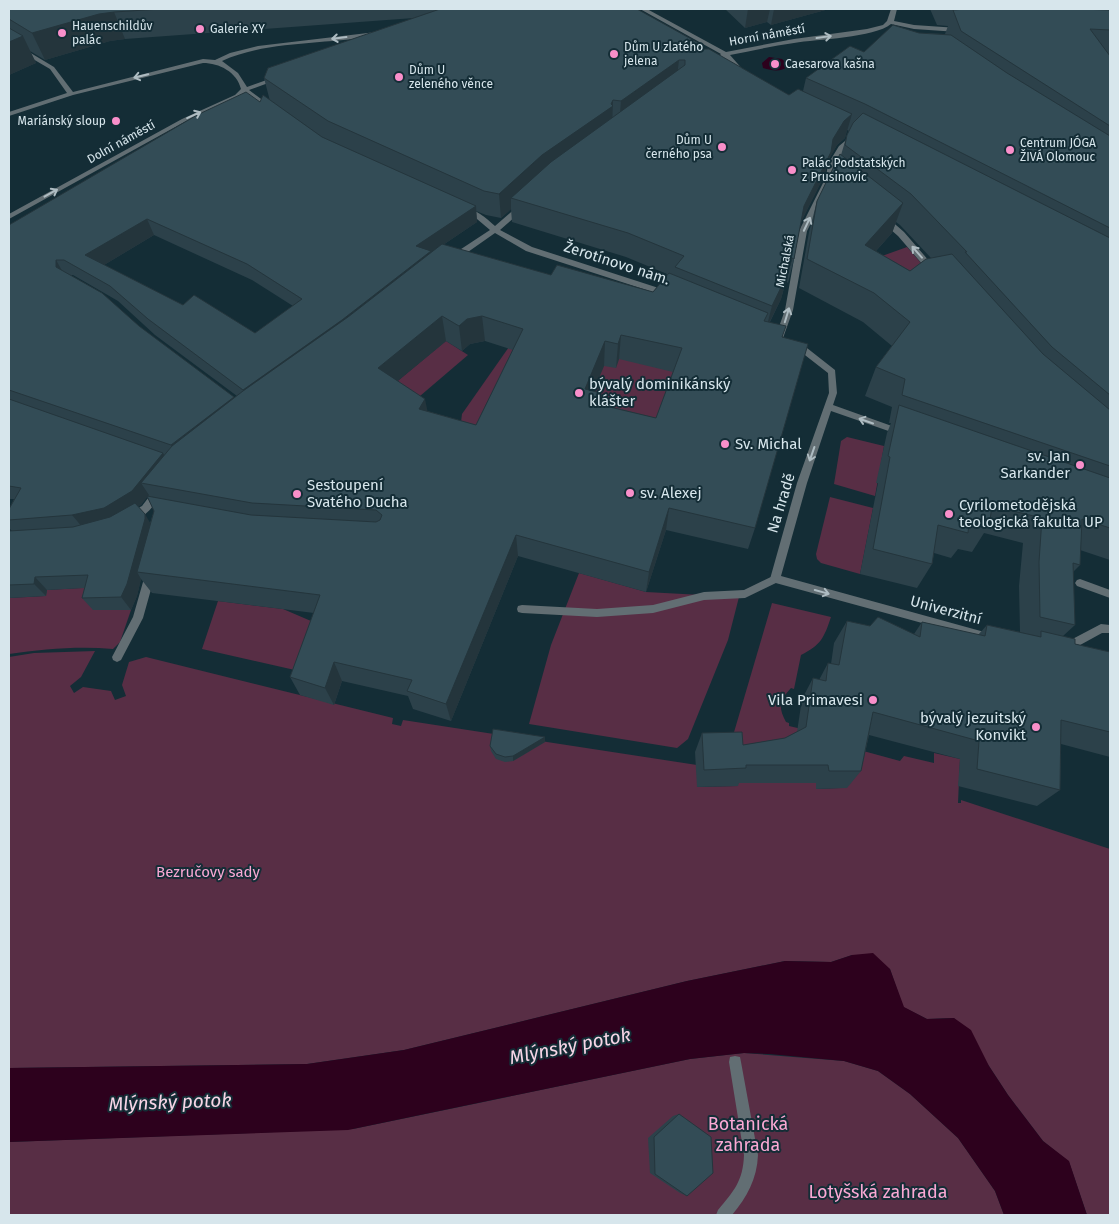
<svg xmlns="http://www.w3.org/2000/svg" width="1119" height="1224" viewBox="0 0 1119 1224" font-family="'Fira Sans',sans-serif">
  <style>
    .green { fill: #582e45 }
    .water { fill: #2d011d }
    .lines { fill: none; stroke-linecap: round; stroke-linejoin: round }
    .service { fill: #626e73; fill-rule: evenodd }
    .pedestrian { fill: #626e73; fill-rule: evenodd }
    .wall { fill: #2c414a; fill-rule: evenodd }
    .shaded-wall { fill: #24353c }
    .building { fill: #334c56; stroke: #24353c; fill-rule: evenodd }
    .oneway { stroke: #aebcc2 }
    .poi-dot { fill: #f98fca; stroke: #142d36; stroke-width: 2 }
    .labels { text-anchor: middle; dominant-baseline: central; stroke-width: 4; stroke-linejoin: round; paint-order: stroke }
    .far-poi-label { font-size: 12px; fill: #d7e6ec; stroke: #142d36; text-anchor: start }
    .far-street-label { font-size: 12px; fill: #d7e6ec; stroke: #142d36 }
    .street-label { font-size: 15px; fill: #d7e6ec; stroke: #142d36 }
    .poi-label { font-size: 15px; fill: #d7e6ec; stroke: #142d36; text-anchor: start }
    .park-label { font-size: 15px; fill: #faa8d4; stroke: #142d36 }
    .near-park-label { font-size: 18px; fill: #faa8d4; stroke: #142d36 }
    .near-water-label { font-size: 19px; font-style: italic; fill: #f7d5e6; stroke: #142d36 }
  </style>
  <rect width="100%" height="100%" fill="#142d36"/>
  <g class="green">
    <polygon points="907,247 934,278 916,288 882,256"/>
    <polygon points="518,334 532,338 484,436 461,422 462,414"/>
    <polygon points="446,341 468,355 413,402 376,399"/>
    <polygon points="598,345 689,367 659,449 563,424"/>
    <polygon points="847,437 884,446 875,496 834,484 841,441"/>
    <polygon points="830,497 873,508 860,574 821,563 817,559 816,554"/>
    <polygon points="579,573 646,592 739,597 728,640 688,739 677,748 529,724 551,645"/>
    <path d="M98,587L93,610H131L120,642L113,649C79,646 43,649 9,654V598L45,596L47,590Z"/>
    <polygon points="218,601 283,609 325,627 308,673 202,649"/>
    <path d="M772,603L831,617C824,638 821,645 801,655L794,689L791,688C779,701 778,707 786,722L789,723V726L819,733L856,749L900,761L904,756L934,763V753L960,759L958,803H961V800L1110,849V1215H1087L1069,1162L1043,1141L1008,1095L989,1066L954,1018L927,1019L903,1007L890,969L852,955L831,962L785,961L687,981L404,1050L307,1064L9,1068V657L34,653L95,651L81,677L70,686L74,693L83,687L111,691L115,700L126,696L122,685L129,662L146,657L393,718L392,724L401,726L403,720L697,765V787L738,786V783H816L817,789L840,788L743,762L732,739Z"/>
    <polygon points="744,1053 844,1061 878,1071 910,1094 958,1138 995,1191 1004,1215 9,1215 9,1142 353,1129 690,1059"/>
  </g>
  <g class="water">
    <path d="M769,57L782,59L789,66C780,72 774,71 763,68L762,63Z"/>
    <polygon points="873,953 890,969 904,1007 927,1019 954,1018 971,1030 989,1066 1008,1095 1043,1141 1069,1161 1087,1215 1004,1215 995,1191 958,1138 910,1094 878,1071 844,1061 769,1054 744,1053 690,1059 348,1130 9,1142 9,1068 307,1064 404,1050 687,981 785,961 831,962 852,955"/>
  </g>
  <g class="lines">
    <g class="service">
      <polygon points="775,575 778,576 780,579 778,582 745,598 704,600 653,613 597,617 522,613 518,612 517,609 518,606 522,605 597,609 653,605 704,592 744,590"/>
      <polygon points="1080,579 1110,590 1110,598 1077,586 1075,583 1077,580"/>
      <polygon points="1101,624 1110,625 1110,633 1102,633 1071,650 1070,654 1066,656 1062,654 1061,651 1063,644"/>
      <path d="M735,1056L740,1057L741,1062L758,1155C757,1179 747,1197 732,1215H716L718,1210C734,1191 743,1181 744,1155L729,1062L730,1057Z"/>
    </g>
    <g class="pedestrian">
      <path d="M640,9H647L726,52L794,39L867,29L883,25L887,21L891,9H897L894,21L914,25L958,28L961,30L958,32L914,29L891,24C874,38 817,39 794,43C772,46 751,51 730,55L744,71L741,73L725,58L718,59L717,58L721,54Z"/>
      <path d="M376,32L378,33V35C330,45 266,40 222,61L238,73L247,87L275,77H279V79L249,90L272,107V109H268L244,93L239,97L186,121L9,219V214L182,119L235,95L241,89C237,72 219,63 203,63L73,95L9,116V112L67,93L50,69L9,45V40L54,67L73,92L203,59L215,60L230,53L258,46Z"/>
      <polygon points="851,136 857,138 845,149 836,164 834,177 807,231 793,310 783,338 782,340 776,340 775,338 785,310 799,231 826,177 828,164 839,146"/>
      <path d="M518,206H524L525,208L500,230L532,247L671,292L672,294L671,296H665L526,251L495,233L458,259H452V255L490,230L477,219L463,212V208C475,208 486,218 495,226Z"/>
      <polygon points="882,218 888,218 904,232 936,269 936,273 930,273 898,236 882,222"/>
      <polygon points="794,344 807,348 835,370 837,393 833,405 903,430 904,432 900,435 831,411 807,483 781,576 988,633 992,634 993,637 992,640 988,641 772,582 770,579 797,483 829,393 828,373 801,352 791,349 790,347"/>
      <path d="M158,488L163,492C156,504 142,523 127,520L125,517L127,514L142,506L155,489Z"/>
      <polygon points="150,571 153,572 155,575 143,618 121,660 117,662 113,660 112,657 133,617 145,575 147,572"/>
    </g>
  </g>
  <g class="wall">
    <path d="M9,9H637L702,49L789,95L803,91L806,78L864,52L919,33L945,34L948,26L937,25L930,9H1078L1097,10V9H1110V560L1080,550V565L1073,572L1075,625L1063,636L1075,644L1110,652V757L1061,744L1060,790L1037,806L958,786L960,759L869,735L861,771L847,788L816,789V783H739L738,786L697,787L695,752L702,733L743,745L785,738L797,732L802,699L813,678L819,680L828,663L831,664L834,643L847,621L870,626L914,634L922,622L978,635L987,625L1020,632L1019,586L1023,543L984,533L972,552L958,549L951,558L934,553L932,564L917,588L860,574L878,483H876L887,433L891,423H889L892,407L865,396L876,367L892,346L863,322L799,288L809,232L817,201L841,155L847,135L849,131L847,130L845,138L837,145L829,159L824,176L800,224L794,259L788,283L786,281L781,299L770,322L783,337L755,528L748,549L666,530L646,592L518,556L451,721L413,709L408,696L342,681L334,705L300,695L290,677L314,613L152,593L141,579L137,596L131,610H93L82,598L85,588L47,590L46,596L9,598V531H12L9,528V509L14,499H9V225L260,102L270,101L264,78L414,18L125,39L110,41L45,60L30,51L36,63L9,75ZM511,209L512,222L626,257L667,274L653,292L551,275L443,245L477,222L476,211L486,215L501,218ZM896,222L900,225L931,258L910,271L876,251L892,233ZM154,235L252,280L293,306L255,333L183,305L104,265ZM71,275H73L118,301L155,335L237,396L234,398ZM446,341L462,351L470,344L485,341L513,350L476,425L427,411L397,381ZM619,359L673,372L656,418L601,404V393L593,391L604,366L616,368ZM147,496L154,511L150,523L138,506L141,505Z"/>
    <polygon points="725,9 829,9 771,25 767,22 745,28"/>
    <polygon points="545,742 513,761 505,762 496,759 491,751 490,746"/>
    <polygon points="679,1114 687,1196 680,1193 650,1173 648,1138 673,1116"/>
  </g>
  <g class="shaded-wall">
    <polygon points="748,9 770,9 767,22 745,28"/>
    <polygon points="774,9 829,9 771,25"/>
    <polygon points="114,12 125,39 110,41 45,60 32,33 99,14"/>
    <polygon points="23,36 36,63 9,75 9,42"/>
    <polygon points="679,60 676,84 619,125 621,101"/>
    <polygon points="613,100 612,130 511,198 511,209 501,218 499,194 542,155 611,104"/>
    <polygon points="852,114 845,138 837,145 829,159 824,176 797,230 804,206 833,139 844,121"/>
    <polygon points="903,203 892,233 855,274 865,245"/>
    <polygon points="476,206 477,222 431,253 249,405 243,390 416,246"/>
    <polygon points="147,219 154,235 94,271 85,255"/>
    <polygon points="792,258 781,299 766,329 772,306"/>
    <polygon points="56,260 65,276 56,267"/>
    <polygon points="442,316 446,341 383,393 378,368"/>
    <polygon points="482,316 485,341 470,344 462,351 459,326 467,319"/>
    <polygon points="621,335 619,359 616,368 618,344"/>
    <polygon points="605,341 604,366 584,413 585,389"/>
    <polygon points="601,393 600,417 597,404"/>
    <polygon points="234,397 240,412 179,459 171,445"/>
    <polygon points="425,399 430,423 419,409"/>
    <polygon points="163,453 171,467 141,483 149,495 141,505 113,521 83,528 72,515"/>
    <polygon points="669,508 666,530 646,592 649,572"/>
    <polygon points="145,514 153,528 137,572 141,579 137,596 131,610 121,597"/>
    <polygon points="516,535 518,556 451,721 446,704"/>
    <polygon points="35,577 47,590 46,596 34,584"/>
    <polygon points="334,662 342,681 334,705 325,688"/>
    <polygon points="545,737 545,742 513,761 513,756"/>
  </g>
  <g class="building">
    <polygon points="9,9 161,9 114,12 99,14 32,33 9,19"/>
    <polygon points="440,9 637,9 702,45 702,49 709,49 789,95 798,89 852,114 844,121 833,139 831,152 804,206 794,259 792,258 787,275 772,306 675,267 684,256 628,233 511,198 551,162 685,65 685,60 679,60 621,101 613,100 611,104 613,106 542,155 499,194 484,191 328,121 264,78 268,68"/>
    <polygon points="966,9 1078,9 1110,10 1110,30 1090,29 1110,56 1110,126 961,31 953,10"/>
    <polygon points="893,25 919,33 951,35 1007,73 1110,136 1110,228 865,104 806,78 850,46 864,52"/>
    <polygon points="9,28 23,36 9,42"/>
    <path d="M246,92L260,102L263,95L322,137L476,206L416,246L431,251L342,320L243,390L148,319L110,286L64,260H56V267L102,293L139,326L234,397L171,445L9,390V225L197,115ZM147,219L247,264L302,299L255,333L194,295L183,305L85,255Z"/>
    <polygon points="863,113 1110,238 1110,395 1052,347 965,252 967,252 911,194 845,145 847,135 853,123"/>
    <polygon points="840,154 903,203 865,245 910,271 926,259 952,254 1043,354 1110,410 1110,466 902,395 905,379 876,367 910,322 874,293 807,259 817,201"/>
    <path d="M442,244L551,275L557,265L653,292L669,273L768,313L764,321L786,326L782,337L808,344L755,528L669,508L649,572L516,535L446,704L407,691L412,680L334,662L325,688L290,677L320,595L137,572L154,511L147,496L251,515L376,522L380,520L382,515L376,510L252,503L141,483L172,446L243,391L348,317ZM442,316L459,326L467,319L482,316L523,329L476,425L419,409L425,399L378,368ZM621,335L682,348L656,418L597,404L601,393L585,389L605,341L618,344Z"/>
    <polygon points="9,399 163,453 132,491 104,508 72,515 9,520 9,509 21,488 9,486"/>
    <polygon points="899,405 1110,478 1110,528 1082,519 1080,565 1073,563 1075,625 1040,617 1039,562 1042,518 992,506 989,527 969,522 968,533 938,525 932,564 873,549 890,457 888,456"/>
    <polygon points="135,503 145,514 145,519 127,584 121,597 82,598 88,575 35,577 34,584 9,585 9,531 73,527 110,517"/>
    <polygon points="878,617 920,637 922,622 985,636 987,625 1041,637 1041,631 1075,639 1075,644 1110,652 1110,732 1061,720 1060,790 977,769 979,741 873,712 861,771 829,771 828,765 746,765 746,768 704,770 702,733 742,732 743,745 785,738 806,727 813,678 826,681 828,663 839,665 847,621 870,626"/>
    <polygon points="493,729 545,737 513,756 505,757 496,754 490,746"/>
    <polygon points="679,1114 711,1137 713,1173 687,1196 655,1174 654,1137"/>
  </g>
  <defs><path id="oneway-shaft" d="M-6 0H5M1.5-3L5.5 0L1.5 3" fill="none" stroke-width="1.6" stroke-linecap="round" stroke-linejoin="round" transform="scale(1.25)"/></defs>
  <g class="oneway">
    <use href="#oneway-shaft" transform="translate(824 37) rotate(-8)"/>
    <use href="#oneway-shaft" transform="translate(339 38) rotate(173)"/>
    <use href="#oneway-shaft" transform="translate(141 76) rotate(166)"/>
    <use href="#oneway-shaft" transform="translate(194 115) rotate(-24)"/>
    <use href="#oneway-shaft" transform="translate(51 193) rotate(-29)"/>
    <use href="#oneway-shaft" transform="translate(807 224) rotate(-65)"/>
    <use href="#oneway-shaft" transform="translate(917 252) rotate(-131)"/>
    <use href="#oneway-shaft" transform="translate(787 315) rotate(-73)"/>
    <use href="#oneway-shaft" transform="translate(866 421) rotate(-161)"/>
    <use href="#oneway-shaft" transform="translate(812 454) rotate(109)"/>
    <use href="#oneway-shaft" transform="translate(822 592) rotate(15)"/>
  </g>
  <g class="poi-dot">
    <circle cx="200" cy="29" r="5"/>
    <circle cx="62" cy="33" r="5"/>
    <circle cx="614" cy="54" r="5"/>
    <circle cx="775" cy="64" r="5"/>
    <circle cx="399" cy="77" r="5"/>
    <circle cx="116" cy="121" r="5"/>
    <circle cx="722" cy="147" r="5"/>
    <circle cx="1010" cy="150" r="5"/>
    <circle cx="792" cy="170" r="5"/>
    <circle cx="579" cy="393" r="5"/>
    <circle cx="725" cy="444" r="5"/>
    <circle cx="1080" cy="465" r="5"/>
    <circle cx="630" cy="493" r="5"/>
    <circle cx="297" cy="494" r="5"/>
    <circle cx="949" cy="514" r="5"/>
    <circle cx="873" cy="700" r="5"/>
    <circle cx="1036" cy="727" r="5"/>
  </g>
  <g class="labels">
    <g class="far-poi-label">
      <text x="72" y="26">Hauenschildův<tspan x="72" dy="14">palác</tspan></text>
      <text x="210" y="29">Galerie XY</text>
      <text x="624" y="47">Dům U zlatého<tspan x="624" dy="14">jelena</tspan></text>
      <text x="785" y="64">Caesarova kašna</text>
      <text x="409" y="70">Dům U<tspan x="409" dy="14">zeleného věnce</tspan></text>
      <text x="106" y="121" text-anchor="end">Mariánský sloup</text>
      <text x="712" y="140" text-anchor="end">Dům U<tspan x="712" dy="14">černého psa</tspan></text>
      <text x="1020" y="143">Centrum JÓGA<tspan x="1020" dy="14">ŽIVÁ Olomouc</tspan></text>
      <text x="802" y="163">Palác Podstatských<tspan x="802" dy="14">z Prusinovic</tspan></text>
    </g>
    <g class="far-street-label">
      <text transform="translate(767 35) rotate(-10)">Horní náměstí</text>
      <text transform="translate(121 142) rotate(-29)">Dolní náměstí</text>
      <text transform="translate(785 261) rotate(-79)">Michalská</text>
    </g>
    <g class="street-label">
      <text transform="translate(617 263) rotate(18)">Žerotínovo nám.</text>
      <text transform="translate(781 503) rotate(-73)">Na hradě</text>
      <text transform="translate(946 610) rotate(15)">Univerzitní</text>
    </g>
    <g class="poi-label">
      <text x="589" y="384">bývalý dominikánský<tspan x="589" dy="17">klášter</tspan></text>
      <text x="735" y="444">Sv. Michal</text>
      <text x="1070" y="456" text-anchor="end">sv. Jan<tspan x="1070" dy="17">Sarkander</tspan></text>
      <text x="307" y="485">Sestoupení<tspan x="307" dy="17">Svatého Ducha</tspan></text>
      <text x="640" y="493">sv. Alexej</text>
      <text x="959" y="505">Cyrilometodějská<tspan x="959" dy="17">teologická fakulta UP</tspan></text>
      <text x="863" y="700" text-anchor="end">Vila Primavesi</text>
      <text x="1026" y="718" text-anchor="end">bývalý jezuitský<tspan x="1026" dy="17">Konvikt</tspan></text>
    </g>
    <g class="park-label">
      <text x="208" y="872">Bezručovy sady</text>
    </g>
    <g class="near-park-label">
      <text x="748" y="1124">Botanická<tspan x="748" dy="21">zahrada</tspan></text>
      <text x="878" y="1192">Lotyšská zahrada</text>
    </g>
    <g class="near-water-label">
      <text transform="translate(570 1046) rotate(-11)">Mlýnský potok</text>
      <text transform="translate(170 1102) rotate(-2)">Mlýnský potok</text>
    </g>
  </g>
  <rect width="1119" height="1224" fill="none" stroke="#d7e6ec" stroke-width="20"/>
</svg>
